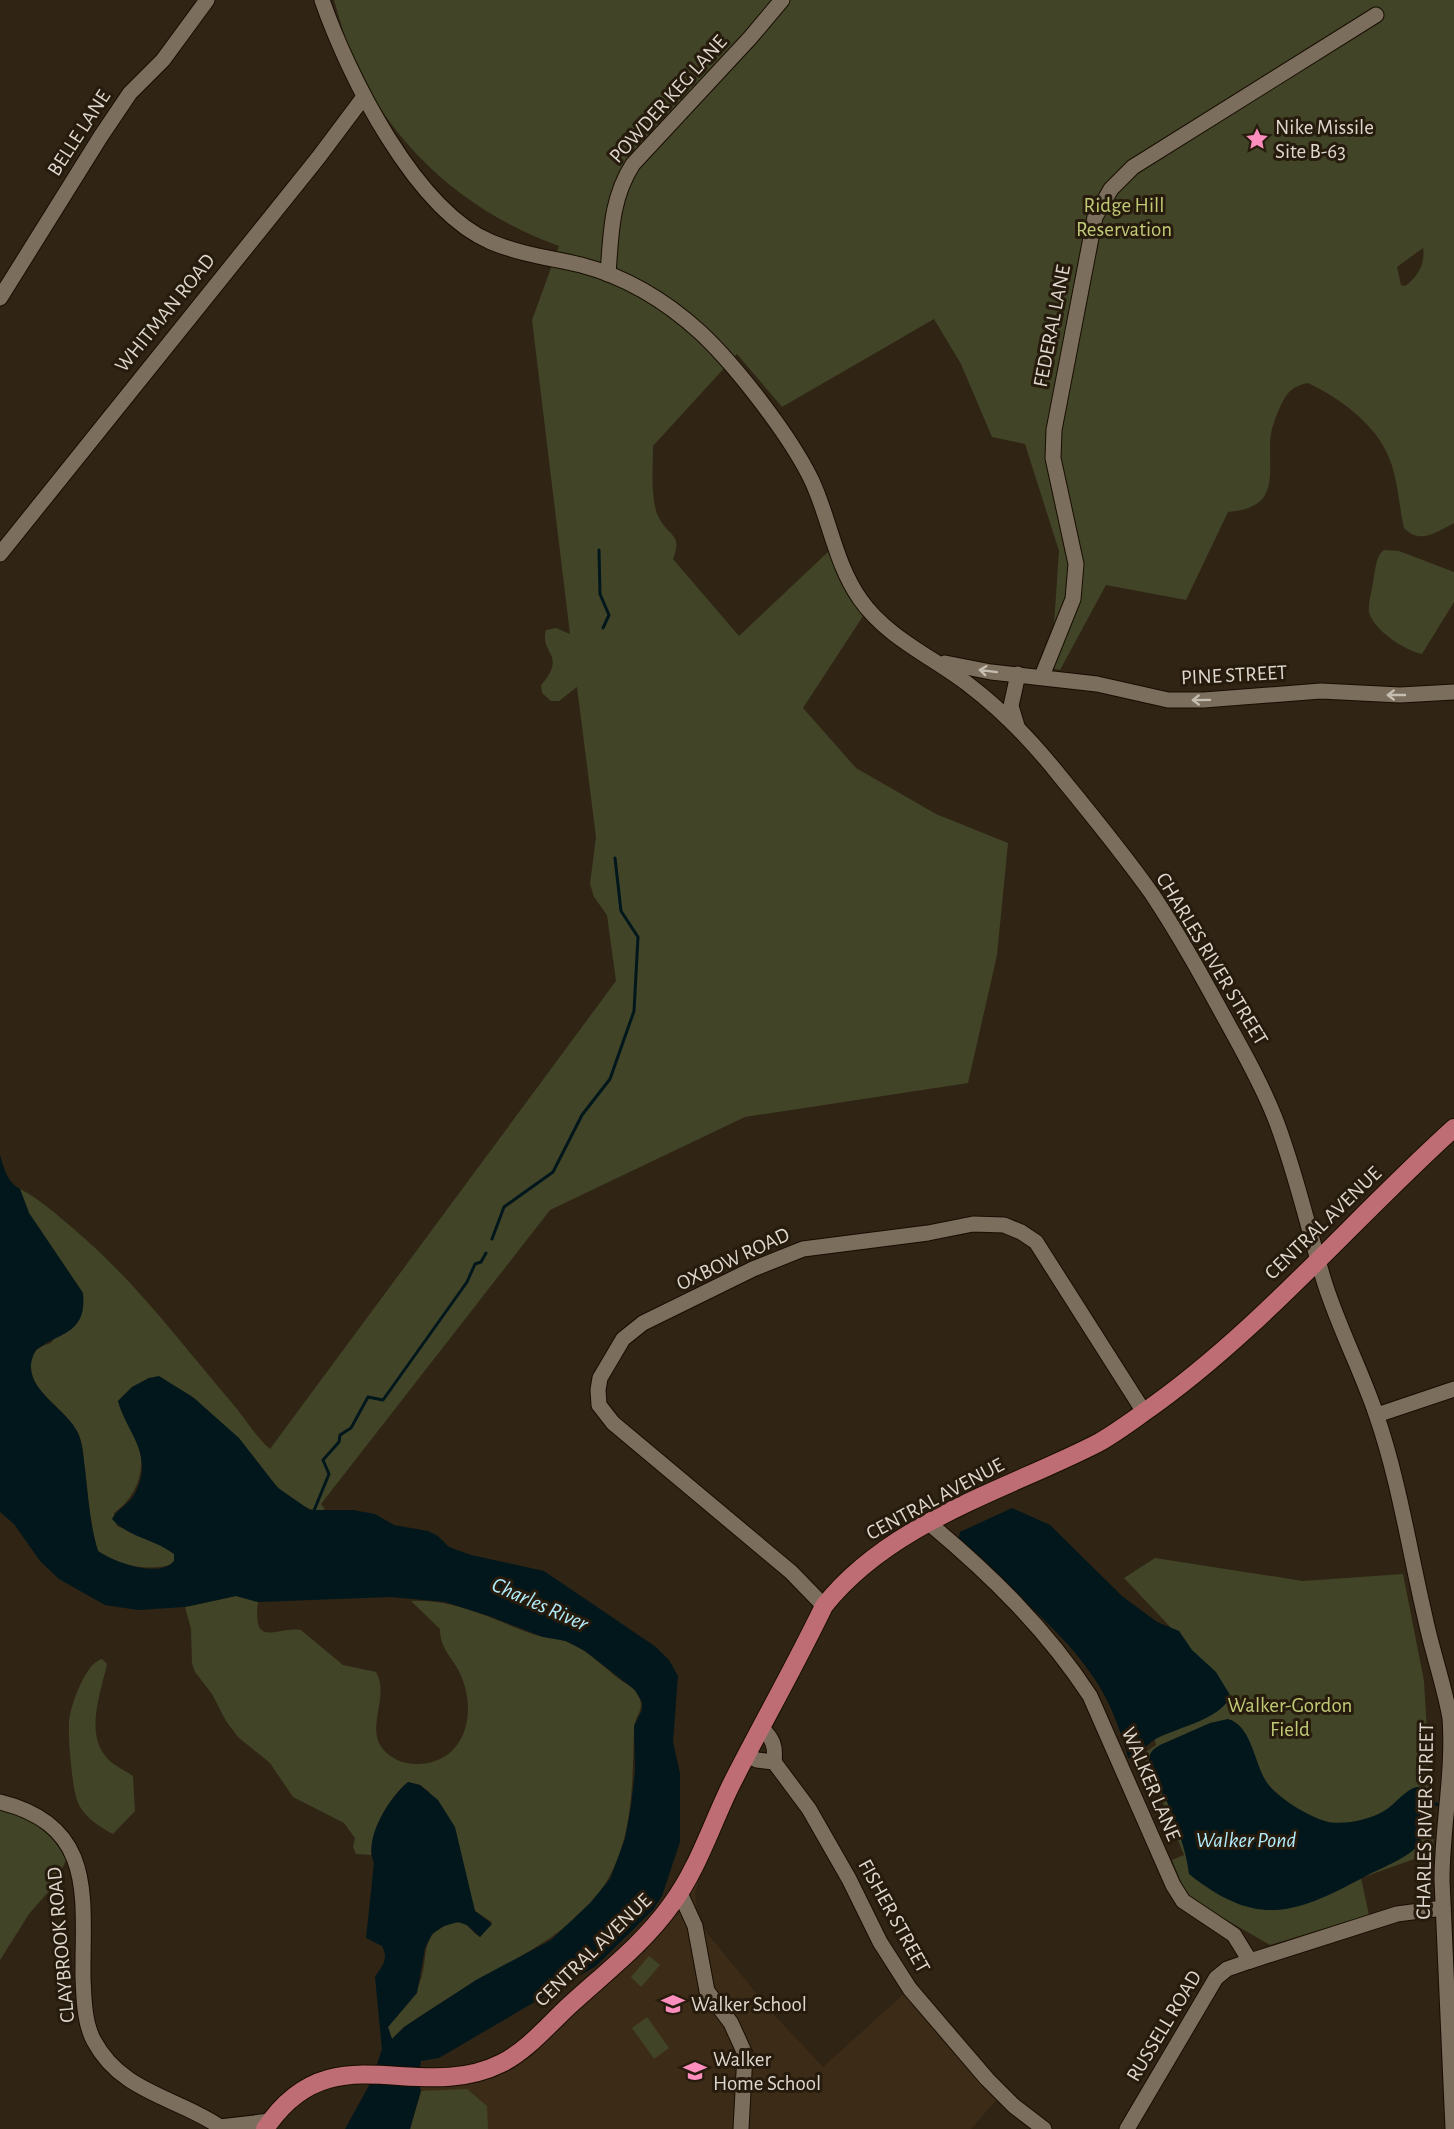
<svg xmlns="http://www.w3.org/2000/svg" width="1454" height="2129" viewBox="0 0 1454 2129" font-family="'Alegreya Sans',sans-serif">
  <style>
    .built { fill: #3c2c17 }
    .green { fill: #414427; fill-rule: evenodd }
    .water { fill: #02171c }
    .lines { fill: none; stroke-linecap: round; stroke-linejoin: round }
    .stream { stroke: #02171c; stroke-width: 3 }
    .minor-casing { stroke: #170d02; stroke-width: 17 }
    .major-casing { stroke: #170d02; stroke-width: 20 }
    .minor { stroke: #7c6e5d; stroke-width: 15 }
    .major { stroke: #bd6d73; stroke-width: 18 }
    .oneway { stroke: #c6bdb1 }
    .labels { text-anchor: middle; dominant-baseline: central; stroke-width: 6; stroke-linejoin: round; paint-order: stroke }
    .street-label { font-size: 21px; fill: #ded7cd; stroke: #261b0c }
    .poi-label { font-size: 21px; fill: #ded7cd; stroke: #261b0c; text-anchor: start }
    .park-label { font-size: 21px; fill: #bfc976; stroke: #261b0c }
    .water-label { font-size: 22px; font-style: italic; fill: #b1edfd; stroke: #261b0c }
  </style>
  <rect width="100%" height="100%" fill="#302415"/>
  <polygon class="built" points="700,1876 695,1893 698,1922 774,2015 823,2067 906,1992 998,2098 971,2129 408,2129 416,2079 445,2082 541,2038 626,1968 662,1928"/>
  <g class="green">
    <path d="M334,0H1454V523C1437,532 1420,545 1404,528C1399,506 1398,481 1390,460C1377,425 1340,398 1308,383C1293,386 1287,392 1281,405C1275,418 1270,431 1270,445C1270,482 1276,508 1228,512L1186,600L1106,585L1060,670L1051,668L1059,551L1025,444L992,437L961,364L934,319L782,407L737,354L653,446C653,465 650,502 659,518C669,537 683,534 673,559L739,636L828,552L845,581L867,610L803,708L856,768L936,814L1008,843L997,955L968,1083L745,1117L550,1210L321,1504L325,1509C293,1523 221,1420 195,1399C181,1388 166,1382 149,1378L132,1387L118,1401C121,1414 129,1422 135,1434C148,1464 140,1494 114,1513L117,1526L156,1541L174,1554L175,1559L171,1565C145,1571 120,1566 98,1551C90,1525 88,1496 85,1469C83,1457 84,1445 78,1433C66,1409 34,1397 31,1368C29,1353 39,1346 51,1343L83,1293L29,1213L20,1189C40,1199 57,1215 75,1230C138,1284 179,1341 232,1403C245,1418 255,1436 270,1449L616,981L607,915L594,897L590,884L596,837L577,687L559,701H551L542,693L541,685C568,654 539,654 546,630L556,628L570,634L532,320L559,246C469,214 394,149 354,61C345,41 340,20 334,0ZM1423,248C1426,263 1417,278 1405,286L1401,285L1397,267Z"/>
    <path d="M1384,550L1399,551L1454,572V602L1422,654C1406,651 1373,630 1369,612C1368,602 1373,586 1374,576C1376,567 1376,556 1384,550Z"/>
    <polygon points="1155,1558 1303,1581 1403,1574 1424,1681 1434,1852 1361,1878 1369,1915 1270,1945 1187,1897 1172,1860 1184,1855 1143,1754 1156,1745 1128,1640 1177,1634 1124,1578"/>
    <path d="M236,1596L258,1602C252,1650 277,1626 301,1630L343,1665L376,1672C390,1695 366,1727 382,1748C390,1759 406,1765 419,1764C464,1762 477,1716 462,1678C455,1659 440,1651 440,1629L411,1601C455,1599 491,1619 532,1634C543,1638 557,1637 567,1642C588,1650 602,1666 619,1679C624,1683 632,1686 636,1692C648,1709 634,1714 634,1730C632,1792 634,1856 589,1905C547,1949 489,1971 439,2004C422,2015 405,2025 392,2039L388,2027C400,2011 412,2003 420,1982C429,1959 419,1934 449,1924C455,1922 461,1922 466,1925C472,1929 474,1934 480,1937L492,1922L475,1911L470,1893L429,1792L420,1785L408,1782C388,1798 372,1829 371,1855L356,1854L353,1847L355,1838L344,1823L293,1797L270,1763L238,1737L226,1721L212,1694L195,1672L192,1663L191,1629L185,1607Z"/>
    <path d="M102,1659L107,1664C101,1692 85,1732 106,1757C112,1765 125,1770 133,1776L135,1811L113,1834C100,1827 82,1816 77,1800C72,1786 68,1737 69,1722C70,1706 86,1662 102,1659Z"/>
    <polygon points="0,1807 35,1823 56,1840 63,1849 66,1860 56,1883 29,1914 0,1960"/>
    <polygon points="649,1956 660,1965 641,1987 631,1977"/>
    <polygon points="647,2017 669,2048 654,2059 632,2028"/>
    <polygon points="467,2089 487,2106 488,2129 410,2129 421,2091"/>
  </g>
  <g class="water">
    <path d="M0,1155C4,1168 7,1182 20,1189L29,1213L83,1293C87,1334 61,1331 36,1350C15,1386 65,1405 78,1433C83,1445 83,1456 85,1469C88,1495 90,1526 98,1551C114,1562 159,1579 174,1561V1554C155,1539 127,1537 112,1519C117,1509 128,1505 134,1495C156,1455 127,1434 118,1401L132,1387L149,1378L159,1376L194,1398L239,1438L278,1488L310,1510H353L375,1514L394,1525L428,1531L438,1536L449,1547L471,1555L544,1571L656,1647L669,1660L678,1676L673,1742L680,1773V1842L662,1896L653,1910L596,1966L439,2058L421,2061L418,2081L421,2091L410,2129H345L372,2080L382,2049L375,1977C382,1966 389,1960 382,1946L366,1938L374,1863C363,1839 389,1798 408,1782L420,1785L438,1800L455,1827L475,1911L492,1924L480,1937L467,1925L458,1922L444,1926L432,1934L425,1948L417,1993L388,2027L392,2039L404,2027L476,1980L551,1940L590,1903L610,1879L625,1839L631,1806L635,1771L634,1726L642,1710V1702L635,1690L585,1651L566,1641L543,1637L489,1616L445,1602L391,1597L258,1602L236,1596L185,1607L138,1610L105,1605L59,1579L40,1561L14,1524L0,1512Z"/>
    <path d="M1012,1508L1050,1525L1122,1596L1157,1622L1179,1631L1192,1650L1216,1672L1230,1695C1223,1721 1170,1728 1151,1742C1145,1747 1140,1754 1134,1759L1128,1758C1121,1731 1110,1701 1094,1678C1059,1626 1004,1585 958,1542L960,1532Z"/>
    <path d="M1228,1719C1253,1726 1254,1766 1268,1784C1279,1798 1305,1814 1322,1820C1338,1827 1370,1820 1384,1811C1395,1805 1409,1784 1422,1787L1425,1808L1417,1820L1421,1843C1408,1858 1383,1867 1366,1876C1295,1914 1258,1929 1189,1874C1186,1850 1177,1825 1167,1802C1161,1789 1147,1775 1149,1759C1150,1751 1154,1749 1160,1745L1210,1723Z"/>
  </g>
  <g class="lines">
    <g class="stream">
      <polyline points="599,550 600,594 609,615 603,628"/>
      <polyline points="492,1239 504,1207 553,1172 582,1115 610,1079 634,1011 638,937 621,911 615,858"/>
      <polyline points="313,1513 329,1474 323,1460 339,1442 340,1435 351,1428 368,1397 383,1400 467,1282 475,1264 481,1262 486,1253"/>
      <polyline points="1425,1800 1441,1806"/>
    </g>
    <g class="minor-casing">
      <g id="minor">
        <path d="M322,0C348,75 415,210 491,242C520,254 551,258 581,265C627,277 666,301 701,333C737,367 791,437 812,481C830,520 835,563 860,599C887,638 933,657 969,685C1003,711 1032,741 1059,775C1091,814 1123,853 1152,894C1180,936 1204,980 1228,1024C1245,1055 1262,1085 1275,1118C1296,1172 1308,1229 1325,1284C1339,1328 1361,1370 1376,1414C1399,1480 1409,1549 1425,1617C1432,1651 1444,1684 1450,1718C1454,1772 1442,1827 1442,1880L1453,2129"/>
        <path d="M608,274C611,234 611,198 633,164L750,38L782,0"/>
        <polyline points="0,298 101,136 130,93 163,60 207,0"/>
        <polyline points="0,554 318,158 363,98"/>
        <polyline points="945,663 991,672 1097,684 1168,700 1204,700 1321,691 1400,695 1454,692"/>
        <polyline points="1042,676 1073,599 1076,564 1053,458 1054,430 1095,217 1111,189 1133,167 1376,15"/>
        <polyline points="1017,726 1011,706 1018,674"/>
        <polyline points="1377,1415 1454,1389"/>
        <path d="M930,1524C991,1575 1047,1630 1090,1696L1173,1885L1183,1901L1234,1935L1250,1961L1397,1914L1443,1908"/>
        <polyline points="824,1606 791,1572 613,1423 599,1405 598,1390 600,1378 623,1339 643,1323 753,1269 803,1249 928,1233 973,1224 1004,1225 1021,1232 1036,1242 1144,1412"/>
        <path d="M761,1727C773,1739 776,1746 774,1762"/>
        <polyline points="747,1755 757,1760 774,1762 809,1809 849,1879 880,1942 910,1989 987,2079 1014,2106 1044,2129"/>
        <path d="M0,1802C98,1826 82,1900 83,1978C84,1998 84,2023 94,2041C122,2094 181,2098 223,2129"/>
        <polyline points="680,1893 695,1926 707,1991 731,2023 745,2054 741,2129"/>
        <polyline points="220,2127 270,2121"/>
        <polyline points="1127,2129 1216,1978 1227,1969 1250,1961"/>
      </g>
    </g>
    <g class="major-casing">
      <path id="major" d="M265,2129C331,2029 416,2106 502,2063C528,2050 550,2023 571,2004C605,1973 644,1943 671,1905C698,1869 712,1823 732,1783C762,1724 795,1666 824,1606C890,1522 1006,1490 1098,1443C1114,1434 1129,1423 1143,1413C1257,1334 1351,1221 1454,1128"/>
    </g>
    <use href="#minor" class="minor"/>
    <use href="#major" class="major"/>
  </g>
  <defs><path id="oneway-shaft" d="M-6 0H5M1.5-3L5.5 0L1.5 3" fill="none" stroke-width="1.6" stroke-linecap="round" stroke-linejoin="round" transform="scale(1.5)"/></defs>
  <g class="oneway">
    <use href="#oneway-shaft" transform="translate(988 671) rotate(-173)"/>
    <use href="#oneway-shaft" transform="translate(1396 695) rotate(-180)"/>
    <use href="#oneway-shaft" transform="translate(1201 700) rotate(179)"/>
  </g>
  <defs>
    <g id="sight-bare" transform="scale(1.8)"><path d="M0-6L1.8-2.2L6-1.7L2.9 1.2L3.7 5.4L0 3.3L-3.7 5.4L-2.9 1.2L-6-1.7L-1.8-2.2Z" fill="#fe8ebe" stroke="#261b0c" stroke-width="2.5" paint-order="stroke"/></g>
    <g id="school-bare" transform="scale(1.8)"><path d="M0-5L7-2L0 1L-7-2ZM-4 1L0 2.5L4 1V4Q0 6-4 4Z" fill="#fe8ebe" stroke="#261b0c" stroke-width="2.5" paint-order="stroke"/></g>
  </defs>
  <g fill-rule="evenodd">
    <use href="#sight-bare" x="1257" y="139"/>
    <use href="#school-bare" x="673" y="2004"/>
    <use href="#school-bare" x="695" y="2071"/>
  </g>
  <g class="labels">
    <g class="street-label">
      <text transform="translate(668 99) rotate(-48)">POWDER KEG LANE</text>
      <text transform="translate(79 133) rotate(-57)">BELLE LANE</text>
      <text transform="translate(165 313) rotate(-51)">WHITMAN ROAD</text>
      <text transform="translate(1052 326) rotate(-79)">FEDERAL LANE</text>
      <text transform="translate(1234 675) rotate(-3)">PINE STREET</text>
      <text transform="translate(1212 959) rotate(59)">CHARLES RIVER STREET</text>
      <text transform="translate(1323 1223) rotate(-44)">CENTRAL AVENUE</text>
      <text transform="translate(733 1259) rotate(-25)">OXBOW ROAD</text>
      <text transform="translate(935 1499) rotate(-28)">CENTRAL AVENUE</text>
      <text transform="translate(1151 1784) rotate(67)">WALKER LANE</text>
      <text transform="translate(1425 1821) rotate(-89)">CHARLES RIVER STREET</text>
      <text transform="translate(894 1916) rotate(61)">FISHER STREET</text>
      <text transform="translate(61 1945) rotate(-95)">CLAYBROOK ROAD</text>
      <text transform="translate(593 1950) rotate(-44)">CENTRAL AVENUE</text>
      <text transform="translate(1164 2026) rotate(-59)">RUSSELL ROAD</text>
    </g>
    <g class="poi-label">
      <text x="1275" y="127">Nike Missile<tspan x="1275" dy="24">Site B-63</tspan></text>
      <text x="691" y="2004">Walker School</text>
      <text x="713" y="2059">Walker<tspan x="713" dy="24">Home School</tspan></text>
    </g>
    <g class="park-label">
      <text x="1124" y="205">Ridge Hill<tspan x="1124" dy="24">Reservation</tspan></text>
      <text x="1290" y="1705">Walker-Gordon<tspan x="1290" dy="24">Field</tspan></text>
    </g>
    <g class="water-label">
      <text transform="translate(540 1604) rotate(24)">Charles River</text>
      <text x="1246" y="1840">Walker Pond</text>
    </g>
  </g>
</svg>
